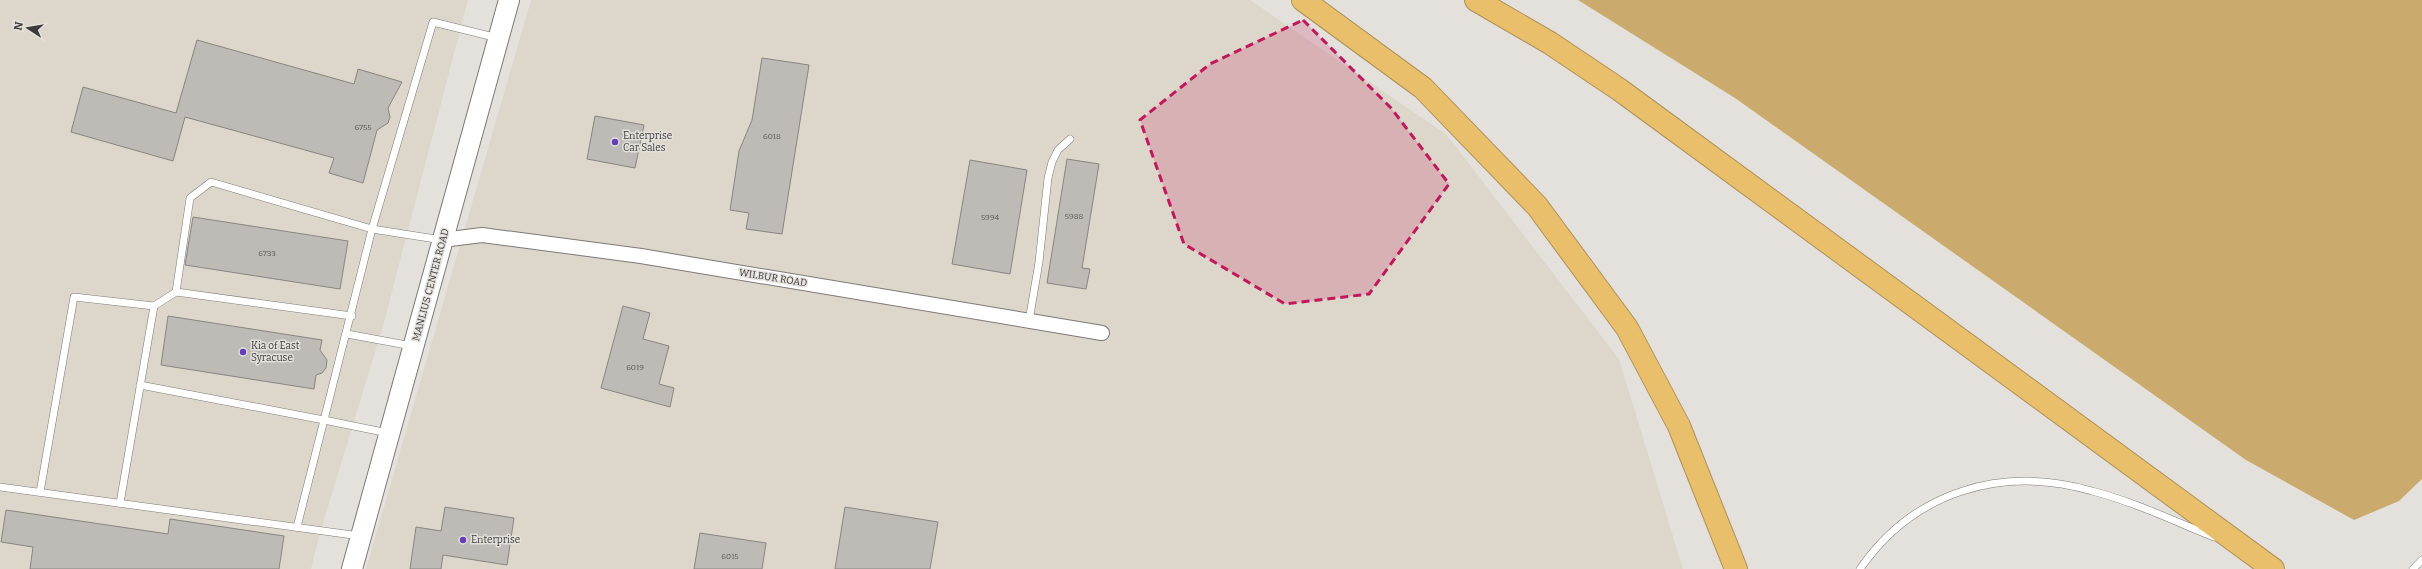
<svg xmlns="http://www.w3.org/2000/svg" width="2422" height="569" viewBox="0 0 2422 569" font-family="Bitter,serif">
  <style>
    .built { fill: #ddd7cb }
    .green { fill: #caaa6d }
    .building { fill: #bebbb6; stroke: #888580 }
    .lines { fill: none; stroke-linecap: round; stroke-linejoin: round }
    .lane-casing { stroke: #7d7a76; stroke-width: 8 }
    .street-casing { stroke: #7d7a76; stroke-width: 16 }
    .secondary-casing { stroke: #7d7a76; stroke-width: 22 }
    .highway-casing { stroke: #ad915a; stroke-width: 24 }
    .lane { stroke: #fff; stroke-width: 7 }
    .street { stroke: #fff; stroke-width: 14 }
    .secondary { stroke: #fff; stroke-width: 20 }
    .highway { stroke: #eabf6b; stroke-width: 22 }
    .marked { fill: #c2185b; fill-opacity: 0.2; stroke: #c2185b; stroke-width: 3; stroke-dasharray: 8 5; stroke-linejoin: round }
    .poi-dot { fill: #643fb7; stroke: #e4e1dc; stroke-width: 1.5 }
    .labels { text-anchor: middle; dominant-baseline: central; stroke-width: 3; stroke-linejoin: round; paint-order: stroke }
    .number-label { font-size: 8px; fill: #5c5b58 }
    .poi-label { font-size: 10px; fill: #3c3b39; stroke: #e4e1dc; text-anchor: start }
    .street-label { font-size: 10px; fill: #3c3b39; stroke: #e4e1dc }
  </style>
  <rect width="100%" height="100%" fill="#e4e1dc"/>
  <g class="built">
    <polygon points="0,0 468,0 383,326 321,530 311,569 0,569"/>
    <polygon points="531,0 1250,0 1447,135 1619,359 1683,569 366,569"/>
  </g>
  <polygon class="green" points="1578,0 2422,0 2422,479 2399,501 2354,520 2246,460 1735,98"/>
  <g class="building">
    <polygon points="197,40 354,84 358,69 402,82 388,108 390,117 388,123 377,130 363,183 329,173 334,158 185,117 173,161 71,132 83,87 176,113"/>
    <polygon points="762,58 809,65 782,234 746,229 749,213 730,210 739,151 752,120"/>
    <polygon points="595,116 644,125 635,168 587,159"/>
    <polygon points="1067,159 1099,164 1082,268 1090,269 1086,289 1047,283"/>
    <polygon points="970,160 1027,170 1010,274 952,264"/>
    <polygon points="193,217 348,241 340,289 185,265"/>
    <polygon points="623,306 650,313 643,339 669,346 659,384 674,388 670,407 601,388"/>
    <polygon points="168,316 322,340 320,350 327,360 326,368 322,373 316,375 314,389 161,365"/>
    <polygon points="445,507 514,518 507,565 443,555 441,569 410,569 416,527 441,531"/>
    <polygon points="845,507 938,522 930,569 835,569"/>
    <polygon points="6,510 168,534 170,519 284,536 279,569 30,569 33,547 1,542"/>
    <polygon points="700,533 766,543 762,569 694,569"/>
  </g>
  <g class="lines">
    <g class="lane-casing">
      <g id="lane">
        <polyline points="176,292 190,198 211,182 372,229 442,240"/>
        <polyline points="1029,321 1039,262 1048,178 1052,162 1058,150 1070,139"/>
        <polyline points="347,334 412,346"/>
        <polyline points="140,385 324,420 297,527"/>
        <polyline points="388,433 324,420 372,229 433,22 498,38"/>
        <polyline points="0,487 360,536"/>
        <polyline points="40,492 74,297 154,306"/>
        <polyline points="120,503 154,306 176,292 352,316"/>
        <path d="M1860,569C1914,491 2002,465 2092,491C2134,502 2174,521 2214,537"/>
        <polyline points="2413,569 2422,560"/>
      </g>
    </g>
    <g class="street-casing">
      <polyline id="street" points="442,240 482,235 641,256 1102,333"/>
    </g>
    <g class="secondary-casing">
      <polyline id="secondary" points="352,569 509,0"/>
    </g>
    <g class="highway-casing">
      <g id="highway">
        <polyline points="1303,0 1423,88 1537,206 1627,328 1679,426 1736,569"/>
        <polyline points="1476,0 1550,43 1620,90 2273,569"/>
      </g>
    </g>
    <use href="#lane" class="lane"/>
    <use href="#street" class="street"/>
    <use href="#secondary" class="secondary"/>
    <use href="#highway" class="highway"/>
  </g>
  <path class="marked" d="M1303,20L1391,108L1449,184L1369,294L1285,304L1184,244L1140,120L1210,64Z"/>
  <g class="poi-dot">
    <circle cx="615" cy="142" r="4"/>
    <circle cx="243" cy="352" r="4"/>
    <circle cx="463" cy="540" r="4"/>
  </g>
  <g class="labels">
    <g class="number-label">
      <text x="363" y="127">6755</text>
      <text x="772" y="136">6018</text>
      <text x="1074" y="216">5988</text>
      <text x="990" y="217">5994</text>
      <text x="267" y="253">6733</text>
      <text x="635" y="367">6019</text>
      <text x="730" y="556">6015</text>
    </g>
    <g class="poi-label">
      <text x="623" y="136">Enterprise<tspan x="623" dy="12">Car Sales</tspan></text>
      <text x="251" y="346">Kia of East<tspan x="251" dy="12">Syracuse</tspan></text>
      <text x="471" y="540">Enterprise</text>
    </g>
    <g class="street-label">
      <text transform="translate(773 278) rotate(9)">WILBUR ROAD</text>
      <text transform="translate(431 285) rotate(-75)">MANLIUS CENTER ROAD</text>
    </g>
  </g>
  <g transform="translate(28 28) rotate(282)" stroke="#e4e1dc" stroke-width="3" paint-order="stroke">
  <path d="M0-3L7 15L0 10L-7 15Z" fill="#3c3b39"/>
  <text y="-6" font-size="11" font-weight="bold" text-anchor="middle" fill="#3c3b39">N</text>
  </g>
</svg>
